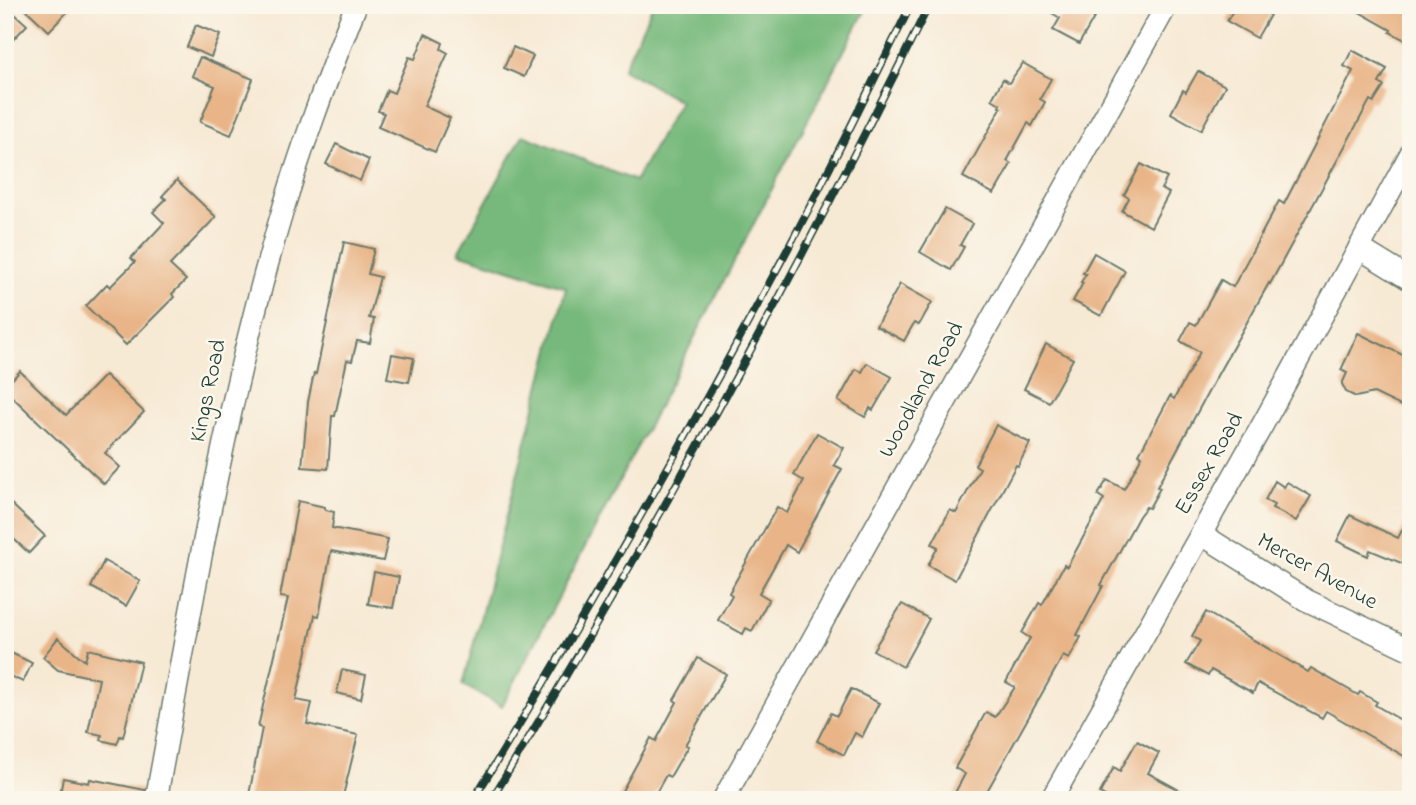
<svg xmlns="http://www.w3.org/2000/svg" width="1416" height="805" viewBox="0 0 1416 805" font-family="'Indie Flower',sans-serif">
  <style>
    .forest { fill: #77b97b; stroke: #4b7b58; stroke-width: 2 }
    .building { fill: #e9b588 }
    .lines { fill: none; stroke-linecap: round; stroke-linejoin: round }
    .street-casing { stroke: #6b7a6c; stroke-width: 24 }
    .street { stroke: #fff; stroke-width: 21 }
    .rail-casing { stroke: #1f3d34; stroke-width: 8 }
    .rail { stroke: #fbf7ec; stroke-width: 5; stroke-dasharray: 16; stroke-linecap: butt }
    .labels { text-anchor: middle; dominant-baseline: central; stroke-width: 5; stroke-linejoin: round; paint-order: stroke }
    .street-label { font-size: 23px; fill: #1f3d34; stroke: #fbf7ec }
  </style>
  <rect width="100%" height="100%" fill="#fbf7ec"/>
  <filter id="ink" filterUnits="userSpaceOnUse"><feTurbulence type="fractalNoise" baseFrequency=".0143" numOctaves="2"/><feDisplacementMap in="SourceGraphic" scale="14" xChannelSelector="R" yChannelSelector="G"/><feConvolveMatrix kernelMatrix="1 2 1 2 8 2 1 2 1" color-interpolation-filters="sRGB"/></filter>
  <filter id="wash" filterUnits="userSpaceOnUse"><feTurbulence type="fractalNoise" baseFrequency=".00686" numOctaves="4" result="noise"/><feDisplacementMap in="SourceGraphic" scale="28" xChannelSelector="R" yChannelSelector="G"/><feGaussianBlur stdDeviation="1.57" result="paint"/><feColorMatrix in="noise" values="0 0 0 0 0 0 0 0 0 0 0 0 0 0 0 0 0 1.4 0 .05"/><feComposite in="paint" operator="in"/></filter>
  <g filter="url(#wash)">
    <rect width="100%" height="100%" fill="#f7ead5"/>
    <polygon class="forest" points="653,5 868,5 502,706 463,685 566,287 458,253 523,135 635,181 680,101 623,69"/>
    <g id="blocks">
      <g class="building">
        <polygon points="5,5 27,25 5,48"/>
        <polygon points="21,5 74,5 49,31"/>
        <polygon points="1039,5 1088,5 1098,11 1079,44 1053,30 1060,18"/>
        <polygon points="1236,5 1270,5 1266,12 1270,15 1257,38 1227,21"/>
        <polygon points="1347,5 1411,5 1411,43 1390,32 1391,30"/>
        <polygon points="196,25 220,35 211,57 187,47"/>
        <polygon points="425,34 443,43 441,49 448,53 424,106 450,118 435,152 378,127 384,113 378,111 387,90 394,93 409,57 415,59"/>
        <polygon points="513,47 533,56 524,77 504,68"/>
        <polygon points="1352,50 1387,69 1379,83 1384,86 1374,102 1370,100 1270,284 1269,283 1219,372 1157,487 1160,488 1149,508 1146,507 1139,516 1101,585 1103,586 1077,635 1081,637 1069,659 1063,656 982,800 951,800 965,774 955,768 986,712 995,717 1015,687 1006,682 1030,638 1022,633 1039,603 1042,605 1064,565 1067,567 1104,499 1098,495 1107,480 1124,489 1142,456 1139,454 1170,396 1174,399 1200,352 1180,341 1190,322 1196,325 1221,280 1233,287 1279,201 1284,204 1353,71 1344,66"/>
        <polygon points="200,57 253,79 231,135 200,122 215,86 192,76"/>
        <polygon points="1023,63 1051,79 1040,99 1045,102 1032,126 1028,123 1007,161 1011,164 994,194 963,177 1001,108 999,107 1000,104 992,99 1003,79 1009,83"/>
        <polygon points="1198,71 1225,86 1201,130 1171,113 1183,90 1186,92"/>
        <polygon points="336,144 369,160 360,181 326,164"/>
        <polygon points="1141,164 1167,178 1161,189 1169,193 1151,227 1122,211 1129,198 1124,195"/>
        <polygon points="177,180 216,217 170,265 186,280 172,294 174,297 126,345 86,306 107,284 110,287 135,262 131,258 164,223 153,212 166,199 162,196"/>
        <polygon points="945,209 972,224 960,245 964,247 951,270 920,252"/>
        <polygon points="344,242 374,249 368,274 380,277 369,318 374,319 370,343 357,341 352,361 347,360 335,416 332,416 328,469 302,467 308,402 314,373 316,374"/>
        <polygon points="1094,253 1125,271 1101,316 1073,301 1083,283 1081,282 1086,274 1083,273"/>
        <polygon points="900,284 932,302 919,325 914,323 904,341 876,326"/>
        <polygon points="1358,333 1411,359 1411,411 1374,393 1356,397 1346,392 1342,384 1347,373 1341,370"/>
        <polygon points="1046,344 1073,359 1049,402 1024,389"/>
        <polygon points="392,354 414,358 409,382 387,378"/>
        <polygon points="867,363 892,377 873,410 870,408 865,417 838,401 856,369 862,372"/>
        <polygon points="20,371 66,415 105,375 144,412 105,453 120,467 104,484 5,390 5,387"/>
        <polygon points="996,425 1030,443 1018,466 1016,465 955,580 928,565 938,547 932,544 950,510 956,513 980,468 975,465"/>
        <polygon points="817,433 844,448 834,465 842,469 797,552 786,545 759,593 769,599 752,631 746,628 743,634 718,620 732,595 729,593 777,507 787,513 804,481 794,475"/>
        <polygon points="1275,481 1284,487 1287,482 1311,496 1296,521 1272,508 1274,505 1265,500"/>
        <polygon points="5,498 45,536 29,553 5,531"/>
        <polygon points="298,501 325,507 325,510 334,512 332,528 388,539 383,561 331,551 319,616 315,615 296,700 312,703 307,724 358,735 342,800 248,800 262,728 258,727 288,598 280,597"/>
        <polygon points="1411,513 1411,567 1370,550 1368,556 1337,541 1350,515 1398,538"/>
        <polygon points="104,561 140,581 126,606 91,587"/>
        <polygon points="374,572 399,577 393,608 368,604"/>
        <polygon points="902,604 929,619 903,667 873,650"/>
        <polygon points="1206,612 1308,672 1311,668 1358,695 1360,692 1377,702 1375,705 1411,726 1411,760 1326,711 1322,718 1258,683 1253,693 1211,670 1208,676 1186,664 1200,641 1192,636"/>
        <polygon points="58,638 85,661 88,649 141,662 123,737 120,736 117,744 101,740 102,735 88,732 99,679 58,670 43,657"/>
        <polygon points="5,650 32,663 23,682 5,674"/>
        <polygon points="698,658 726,674 685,745 688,746 670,777 666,775 652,800 617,800 651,738 656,741 677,702 674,700"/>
        <polygon points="342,670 366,675 361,699 337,693"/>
        <polygon points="851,689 879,703 862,737 855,733 844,755 817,741 831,713 837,716"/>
        <polygon points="1137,741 1159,753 1148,773 1197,800 1112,800 1100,793 1114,767 1120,771"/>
        <polygon points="63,778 89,783 90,779 145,790 143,800 59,800"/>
      </g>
    </g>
  </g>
  <g filter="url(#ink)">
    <use href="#blocks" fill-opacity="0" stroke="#6b7a6c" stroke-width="2"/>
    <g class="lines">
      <g class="street-casing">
        <g id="street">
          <polyline points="1359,248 1411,280"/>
          <polyline points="1201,534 1306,600 1411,650"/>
          <path d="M156,800C191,609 223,417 277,230C299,153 327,79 356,5"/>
          <polyline points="723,800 1167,5"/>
          <polyline points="1051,800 1263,424 1411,153"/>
        </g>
      </g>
      <use href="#street" class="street"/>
      <g class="rail-casing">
        <g id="rail">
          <path d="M473,800C583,622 685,440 784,256C828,174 869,89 911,5"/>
          <path d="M491,800C649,542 796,276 929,5"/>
        </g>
      </g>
      <use href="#rail" class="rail"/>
    </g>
  </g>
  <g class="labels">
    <g class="street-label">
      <text transform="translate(922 390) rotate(-61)">Woodland Road</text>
      <text transform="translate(209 391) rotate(-78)">Kings Road</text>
      <text transform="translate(1210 464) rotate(-60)">Essex Road</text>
      <text transform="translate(1317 572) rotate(29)">Mercer Avenue</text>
    </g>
  </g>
  <rect width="1416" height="805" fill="none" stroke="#fbf7ec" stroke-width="28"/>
</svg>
